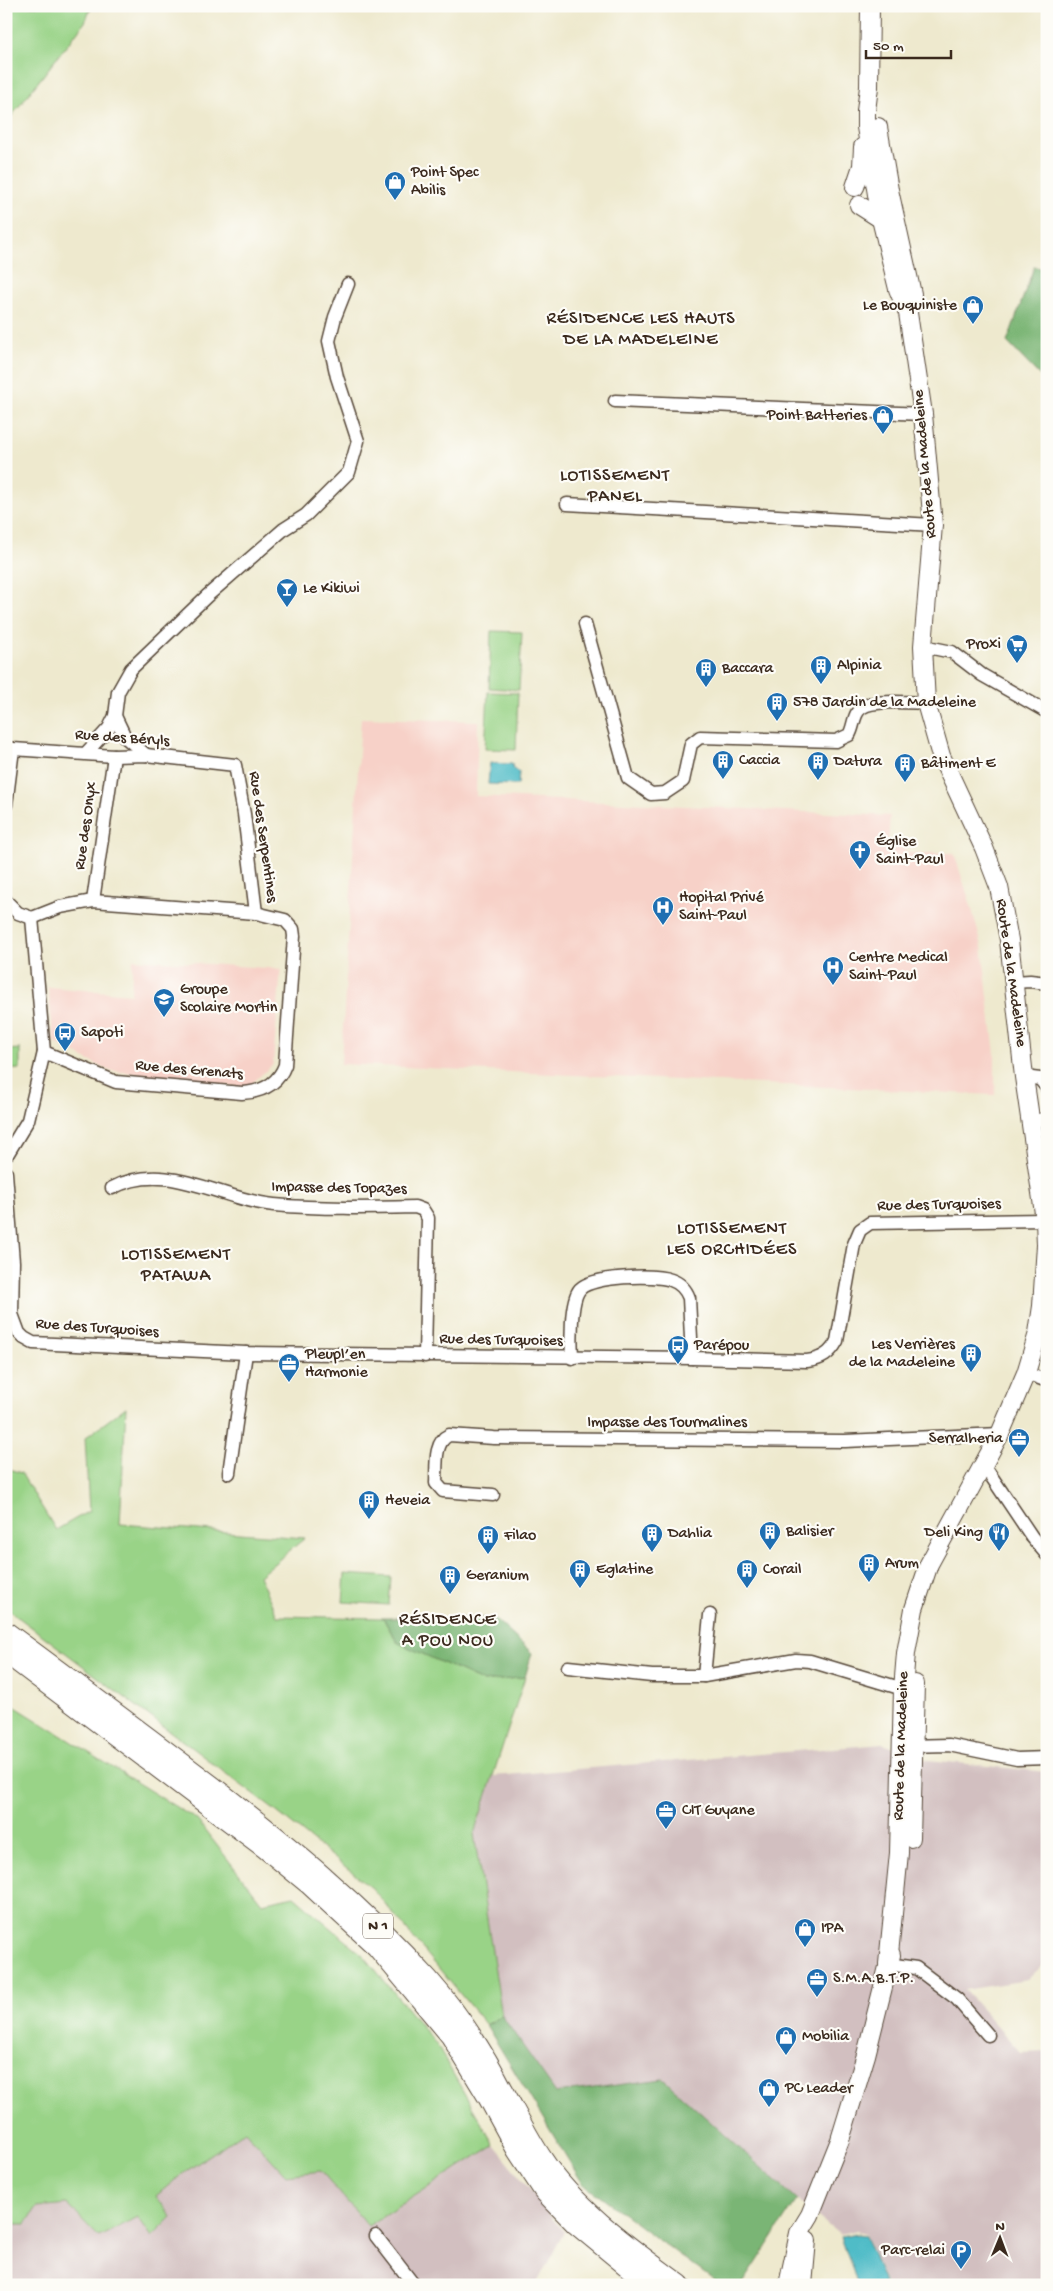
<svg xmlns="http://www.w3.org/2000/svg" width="1053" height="2291" viewBox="0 0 1053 2291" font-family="'Gochi Hand',sans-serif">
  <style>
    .built { fill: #f7d1c8 }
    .industrial { fill: #d2bfc0 }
    .green { fill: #99d387; stroke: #6a7e52 }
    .forest { fill: #7ab574; stroke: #5a7049 }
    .water { fill: #4fbcc7; stroke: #457372 }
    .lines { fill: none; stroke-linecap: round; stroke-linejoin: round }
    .street-casing { stroke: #564738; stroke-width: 15 }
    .secondary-casing { stroke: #564738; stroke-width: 20 }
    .primary-casing { stroke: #564738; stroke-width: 22 }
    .street { stroke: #fff; stroke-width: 12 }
    .secondary { stroke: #fff; stroke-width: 18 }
    .primary { stroke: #fff; stroke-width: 20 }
    .labels { text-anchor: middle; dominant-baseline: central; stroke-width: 4.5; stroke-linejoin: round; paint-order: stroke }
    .shield { fill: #fdfcf7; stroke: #75695f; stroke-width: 1 }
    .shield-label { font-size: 15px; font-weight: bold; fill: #3b2a1e }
    .poi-label { font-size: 16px; fill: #3b2a1e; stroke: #fdfcf7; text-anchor: start }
    .street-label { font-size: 16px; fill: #3b2a1e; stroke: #fdfcf7 }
    .neighbourhood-label { font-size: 18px; letter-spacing: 1px; fill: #3b2a1e; stroke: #fdfcf7 }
  </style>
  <rect width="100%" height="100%" fill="#fdfcf7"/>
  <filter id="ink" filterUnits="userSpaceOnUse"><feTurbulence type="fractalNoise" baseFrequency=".02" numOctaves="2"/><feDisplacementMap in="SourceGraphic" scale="10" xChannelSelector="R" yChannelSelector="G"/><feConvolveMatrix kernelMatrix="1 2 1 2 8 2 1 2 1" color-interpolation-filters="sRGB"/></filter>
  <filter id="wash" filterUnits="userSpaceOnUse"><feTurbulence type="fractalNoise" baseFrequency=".0096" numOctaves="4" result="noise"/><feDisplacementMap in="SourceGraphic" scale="20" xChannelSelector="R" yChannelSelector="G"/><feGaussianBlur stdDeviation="1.12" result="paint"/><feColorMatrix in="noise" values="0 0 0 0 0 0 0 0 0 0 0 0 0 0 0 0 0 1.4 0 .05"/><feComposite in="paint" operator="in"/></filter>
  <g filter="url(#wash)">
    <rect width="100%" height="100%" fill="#eee9ce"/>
    <g class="built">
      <polygon points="361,718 478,721 476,796 890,816 888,841 911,853 954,853 971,906 982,946 995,1054 995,1095 341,1064"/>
      <polygon points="133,959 281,969 273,1064 247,1088 107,1070 54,1042 48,987 131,994"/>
    </g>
    <g class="industrial">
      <polygon points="883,1744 928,1760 1047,1772 1047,1961 1027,1980 964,1990 1021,2053 1047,2052 1047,2285 886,2285 865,2233 857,2231 840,2235 797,2200 663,2079 556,2093 502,2016 474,1833 493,1776"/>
      <polygon points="246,2130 286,2175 321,2171 368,2226 494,2145 564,2232 536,2285 6,2285 6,2224 26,2224 37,2207 67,2204 99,2237 138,2217 151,2236 155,2196 182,2174"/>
    </g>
    <g class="green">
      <polygon points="6,6 92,6 85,22 6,123"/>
      <polygon points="491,631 522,632 519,690 489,688"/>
      <polygon points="488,692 518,693 516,750 485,749"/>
      <polygon points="20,1049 20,1069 6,1070 6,1050"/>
      <polygon points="126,1407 120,1524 305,1538 259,1576 277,1616 383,1618 397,1642 484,1682 525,1677 474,1834 502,2016 486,2025 372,1888 277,1812 6,1608 6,1468 21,1473 56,1530 89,1511 85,1438"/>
      <polygon points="345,1574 391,1577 389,1605 343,1602"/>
      <polygon points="6,1701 197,1820 262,1903 294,1896 365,1957 436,2044 494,2145 368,2226 321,2171 286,2175 245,2131 182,2174 156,2196 172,2217 152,2237 138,2217 99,2237 67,2204 37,2207 26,2224 6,2224"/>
    </g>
    <g class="forest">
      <polygon points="1034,267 1047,269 1047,383 1007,342"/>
      <polygon points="383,1618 494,1618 532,1653 525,1677 484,1682 397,1642"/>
      <polygon points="502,2016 556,2093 663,2079 797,2200 741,2285 720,2285 583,2184 486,2025"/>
    </g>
    <g class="water">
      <polygon points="490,763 512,764 513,769 519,772 518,785 488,784"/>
      <polygon points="857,2234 865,2235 885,2285 858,2285 841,2237"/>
    </g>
  </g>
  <g filter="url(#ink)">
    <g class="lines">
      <g class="street-casing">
        <g id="street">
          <polyline points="615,401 923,414"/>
          <polyline points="567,504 933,525"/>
          <path d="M585,624L628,778L651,794L665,793L683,781L691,744L700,737L836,741L849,735C853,729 853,720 857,713C864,697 911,703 926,703"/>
          <polyline points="923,646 952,652 982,675 1047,712"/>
          <polyline points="115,716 125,737 146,755"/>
          <polyline points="6,747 13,749 114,756 146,755 235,765 244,814 256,913"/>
          <polyline points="86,753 109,728 115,716 118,692 131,669 207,596 284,529 306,515 349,472 358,441 337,377 329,341 335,317 348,284"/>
          <polyline points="6,805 13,749"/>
          <polyline points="6,901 18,913 32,918"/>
          <polyline points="93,901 114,756"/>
          <path d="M32,918L60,907L93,901L256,913L285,920L293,929L294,936L285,1065C278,1084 262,1092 242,1093L116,1082L44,1052"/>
          <polyline points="1014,982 1030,981 1047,983"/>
          <polyline points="1024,1077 1040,1079 1047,1088"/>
          <polyline points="1031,1122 1047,1118"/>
          <polyline points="8,1153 28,1120 44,1052 32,918"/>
          <path d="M6,1173L13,1262L12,1314L19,1333L24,1338L33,1343L246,1353L692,1358L807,1361C822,1359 830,1354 837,1341L854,1244L860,1230L870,1223L1045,1220"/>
          <path d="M112,1188C167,1159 220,1200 274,1205C321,1209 368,1208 415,1207L423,1210L428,1218L425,1356"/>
          <path d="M572,1358C571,1343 570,1300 580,1289C592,1276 654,1274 671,1280C680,1283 686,1290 689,1298L692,1358"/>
          <polyline points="1026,1373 1047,1381"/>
          <polyline points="983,1464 1032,1537 1047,1555"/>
          <polyline points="229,1473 246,1353"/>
          <path d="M493,1495L443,1491L436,1483C437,1468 433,1442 449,1435L494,1438L845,1441L1000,1434"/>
          <polyline points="568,1667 652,1676 704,1676 796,1660 810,1661 903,1689"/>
          <polyline points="704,1676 710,1615"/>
          <polyline points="906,1746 949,1745 1017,1759 1047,1758"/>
          <polyline points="888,1964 916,1968 957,1999 988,2035"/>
          <polyline points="376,2236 414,2285"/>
        </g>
      </g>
      <g class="secondary-casing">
        <g id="secondary">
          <polyline points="870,6 869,87 866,111 866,127 881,219 898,289 908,313 923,414 933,525 923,646 926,703 941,756 984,848 999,887 1009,940 1024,1077 1045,1220 1046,1245 1042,1306 1038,1333 1026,1373 1000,1434 929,1564 914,1609 906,1653 903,1689 899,1853 888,1964"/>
          <polyline points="878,127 889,190 912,294 909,308"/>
          <polyline points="855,187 862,166 863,147"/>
          <polyline points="859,205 881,219"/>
          <polyline points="911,1838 915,1684"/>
          <polyline points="788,2285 799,2233 810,2215 840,2140 866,2055 891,1955"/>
          <polyline points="803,2285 807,2240"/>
        </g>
      </g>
      <g class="primary-casing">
        <g id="primary">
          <path d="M6,1632C75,1683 144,1734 212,1786C289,1846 363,1907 428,1979C457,2012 483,2051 503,2090C516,2113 528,2138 543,2160C575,2209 633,2250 680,2285"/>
          <polyline points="6,1653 265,1848 309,1884 377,1947 451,2036 488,2097 517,2150 544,2191 576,2224 650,2285"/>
        </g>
      </g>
      <use href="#street" class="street"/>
      <use href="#secondary" class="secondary"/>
      <use href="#primary" class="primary"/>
    </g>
  </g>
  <defs>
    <g id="shop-pin" transform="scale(1.125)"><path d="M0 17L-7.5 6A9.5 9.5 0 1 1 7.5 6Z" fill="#1f6fb2" stroke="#fdfcf7"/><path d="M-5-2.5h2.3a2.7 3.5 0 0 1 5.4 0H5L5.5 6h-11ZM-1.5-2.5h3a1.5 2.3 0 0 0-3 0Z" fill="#fff"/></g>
    <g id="bar-pin" transform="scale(1.125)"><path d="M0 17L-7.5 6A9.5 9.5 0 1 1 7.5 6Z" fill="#1f6fb2" stroke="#fdfcf7"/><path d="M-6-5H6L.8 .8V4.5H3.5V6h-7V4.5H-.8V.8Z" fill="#fff"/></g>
    <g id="supermarket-pin" transform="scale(1.125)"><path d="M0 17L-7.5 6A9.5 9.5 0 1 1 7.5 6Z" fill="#1f6fb2" stroke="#fdfcf7"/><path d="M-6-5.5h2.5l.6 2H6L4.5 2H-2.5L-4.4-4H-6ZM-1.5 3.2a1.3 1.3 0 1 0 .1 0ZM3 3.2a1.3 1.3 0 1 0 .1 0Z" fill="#fff"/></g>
    <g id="building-pin" transform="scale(1.125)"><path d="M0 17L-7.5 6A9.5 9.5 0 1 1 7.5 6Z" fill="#1f6fb2" stroke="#fdfcf7"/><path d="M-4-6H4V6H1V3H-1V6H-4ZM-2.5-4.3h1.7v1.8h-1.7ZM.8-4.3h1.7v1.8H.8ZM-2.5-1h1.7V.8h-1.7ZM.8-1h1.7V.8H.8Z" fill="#fff"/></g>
    <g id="church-pin" transform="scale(1.125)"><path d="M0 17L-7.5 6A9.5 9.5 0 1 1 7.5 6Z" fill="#1f6fb2" stroke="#fdfcf7"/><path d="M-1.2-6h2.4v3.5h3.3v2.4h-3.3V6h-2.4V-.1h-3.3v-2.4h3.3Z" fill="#fff"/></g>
    <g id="hospital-pin" transform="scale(1.125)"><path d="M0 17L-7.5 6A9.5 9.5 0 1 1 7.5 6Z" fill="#1f6fb2" stroke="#fdfcf7"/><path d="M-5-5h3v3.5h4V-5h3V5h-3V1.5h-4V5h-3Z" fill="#fff"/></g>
    <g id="school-pin" transform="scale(1.125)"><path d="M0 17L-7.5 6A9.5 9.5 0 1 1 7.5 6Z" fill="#1f6fb2" stroke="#fdfcf7"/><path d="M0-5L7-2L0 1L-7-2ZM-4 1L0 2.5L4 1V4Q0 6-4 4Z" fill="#fff"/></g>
    <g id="bus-pin" transform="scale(1.125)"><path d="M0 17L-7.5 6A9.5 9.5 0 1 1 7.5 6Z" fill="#1f6fb2" stroke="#fdfcf7"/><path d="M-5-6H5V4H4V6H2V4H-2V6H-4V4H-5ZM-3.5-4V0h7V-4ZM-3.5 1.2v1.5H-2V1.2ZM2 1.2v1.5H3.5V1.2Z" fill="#fff"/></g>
    <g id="office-pin" transform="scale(1.125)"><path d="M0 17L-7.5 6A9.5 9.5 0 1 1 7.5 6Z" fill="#1f6fb2" stroke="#fdfcf7"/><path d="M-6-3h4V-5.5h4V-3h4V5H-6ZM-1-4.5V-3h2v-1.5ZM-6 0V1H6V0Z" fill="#fff"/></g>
    <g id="restaurant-pin" transform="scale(1.125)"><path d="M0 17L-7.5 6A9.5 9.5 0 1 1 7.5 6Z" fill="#1f6fb2" stroke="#fdfcf7"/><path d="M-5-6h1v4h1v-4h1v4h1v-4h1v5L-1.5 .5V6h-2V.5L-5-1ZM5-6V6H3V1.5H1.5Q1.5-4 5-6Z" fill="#fff"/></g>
    <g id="parking-pin" transform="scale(1.125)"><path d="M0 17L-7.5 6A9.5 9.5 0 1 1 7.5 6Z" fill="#1f6fb2" stroke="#fdfcf7"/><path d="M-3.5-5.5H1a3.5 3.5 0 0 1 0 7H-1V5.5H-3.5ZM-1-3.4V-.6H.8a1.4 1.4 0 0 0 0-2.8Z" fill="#fff"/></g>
  </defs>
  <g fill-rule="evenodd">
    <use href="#shop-pin" x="395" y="182"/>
    <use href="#shop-pin" x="973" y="306"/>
    <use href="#shop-pin" x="883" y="416"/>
    <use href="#bar-pin" x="287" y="589"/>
    <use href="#supermarket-pin" x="1017" y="645"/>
    <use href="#building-pin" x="821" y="666"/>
    <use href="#building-pin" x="706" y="669"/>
    <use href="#building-pin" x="777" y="703"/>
    <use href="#building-pin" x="723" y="761"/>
    <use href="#building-pin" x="818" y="762"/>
    <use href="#building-pin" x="905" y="764"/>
    <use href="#church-pin" x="860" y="851"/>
    <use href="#hospital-pin" x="663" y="907"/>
    <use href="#hospital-pin" x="833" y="967"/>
    <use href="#school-pin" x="164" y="999"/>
    <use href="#bus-pin" x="65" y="1033"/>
    <use href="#bus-pin" x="678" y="1346"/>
    <use href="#building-pin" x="971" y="1354"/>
    <use href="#office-pin" x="289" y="1364"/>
    <use href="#office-pin" x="1019" y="1439"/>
    <use href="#building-pin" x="369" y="1501"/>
    <use href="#building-pin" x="770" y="1532"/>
    <use href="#restaurant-pin" x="999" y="1533"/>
    <use href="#building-pin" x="652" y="1534"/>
    <use href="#building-pin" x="488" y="1536"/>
    <use href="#building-pin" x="869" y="1564"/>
    <use href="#building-pin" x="580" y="1570"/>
    <use href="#building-pin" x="747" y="1570"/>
    <use href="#building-pin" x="450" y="1576"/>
    <use href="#office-pin" x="666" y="1811"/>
    <use href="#shop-pin" x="805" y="1929"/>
    <use href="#office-pin" x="817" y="1979"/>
    <use href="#shop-pin" x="786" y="2037"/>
    <use href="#shop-pin" x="769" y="2089"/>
    <use href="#parking-pin" x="961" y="2251"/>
  </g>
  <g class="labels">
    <rect class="shield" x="363" y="1913.5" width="30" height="25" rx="4"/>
    <g class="shield-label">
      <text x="378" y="1926">N 1</text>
    </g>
    <g class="poi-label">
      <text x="411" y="173">Point Spec<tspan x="411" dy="18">Abilis</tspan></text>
      <text x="957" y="306" text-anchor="end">Le Bouquiniste</text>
      <text x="867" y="416" text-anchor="end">Point Batteries</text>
      <text x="303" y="589">Le Kikiwi</text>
      <text x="1001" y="645" text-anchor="end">Proxi</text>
      <text x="837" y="666">Alpinia</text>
      <text x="722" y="669">Baccara</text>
      <text x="793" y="703">578 Jardin de la Madeleine</text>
      <text x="739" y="761">Caccia</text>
      <text x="834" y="762">Datura</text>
      <text x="921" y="764">Bâtiment E</text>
      <text x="876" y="842">Église<tspan x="876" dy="18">Saint-Paul</tspan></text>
      <text x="679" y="898">Hopital Privé<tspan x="679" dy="18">Saint-Paul</tspan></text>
      <text x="849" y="958">Centre Medical<tspan x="849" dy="18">Saint-Paul</tspan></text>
      <text x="180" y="990">Groupe<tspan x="180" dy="18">Scolaire Mortin</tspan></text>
      <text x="81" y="1033">Sapoti</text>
      <text x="955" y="1345" text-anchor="end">Les Verrières<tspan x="955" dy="18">de la Madeleine</tspan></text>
      <text x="694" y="1346">Parépou</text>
      <text x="305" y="1355">Pleupl’en<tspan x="305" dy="18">Harmonie</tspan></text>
      <text x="1003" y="1439" text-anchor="end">Serralheria</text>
      <text x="385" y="1501">Heveia</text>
      <text x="786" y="1532">Balisier</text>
      <text x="983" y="1533" text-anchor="end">Deli King</text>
      <text x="668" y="1534">Dahlia</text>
      <text x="504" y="1536">Filao</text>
      <text x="885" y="1564">Arum</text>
      <text x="596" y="1570">Eglatine</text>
      <text x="763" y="1570">Corail</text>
      <text x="466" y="1576">Geranium</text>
      <text x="682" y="1811">CIT Guyane</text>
      <text x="821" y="1929">IPA</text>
      <text x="833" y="1979">S.M.A.B.T.P.</text>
      <text x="802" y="2037">Mobilia</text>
      <text x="785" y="2089">PC Leader</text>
      <text x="945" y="2251" text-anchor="end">Parc-relai</text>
    </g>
    <g class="street-label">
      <text transform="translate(926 464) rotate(-95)">Route de la Madeleine</text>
      <text transform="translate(122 739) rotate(4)">Rue des Béryls</text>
      <text transform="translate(87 826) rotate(-82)">Rue des Onyx</text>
      <text transform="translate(262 837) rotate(82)">Rue des Serpentines</text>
      <text transform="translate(1010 973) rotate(82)">Route de la Madeleine</text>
      <text transform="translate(189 1071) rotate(5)">Rue des Grenats</text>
      <text transform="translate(339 1189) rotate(1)">Impasse des Topazes</text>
      <text transform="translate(939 1206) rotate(-1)">Rue des Turquoises</text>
      <text transform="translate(97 1329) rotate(4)">Rue des Turquoises</text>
      <text transform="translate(501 1341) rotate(1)">Rue des Turquoises</text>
      <text x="667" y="1423">Impasse des Tourmalines</text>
      <text transform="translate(902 1746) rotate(-88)">Route de la Madeleine</text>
    </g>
    <g class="neighbourhood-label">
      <text x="641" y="319">RÉSIDENCE LES HAUTS<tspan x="641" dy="21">DE LA MADELEINE</tspan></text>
      <text x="615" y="476">LOTISSEMENT<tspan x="615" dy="21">PANEL</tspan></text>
      <text x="732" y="1229">LOTISSEMENT<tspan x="732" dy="21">LES ORCHIDÉES</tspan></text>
      <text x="176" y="1255">LOTISSEMENT<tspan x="176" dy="21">PATAWA</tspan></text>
      <text x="448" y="1620">RÉSIDENCE<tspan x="448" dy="21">A POU NOU</tspan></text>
    </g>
  </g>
  <rect width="1053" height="2291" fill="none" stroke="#fdfcf7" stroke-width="25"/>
  <g transform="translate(1000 2238) rotate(1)" stroke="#fdfcf7" stroke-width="4" paint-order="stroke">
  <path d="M0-4L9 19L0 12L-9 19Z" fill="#3b2a1e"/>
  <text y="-8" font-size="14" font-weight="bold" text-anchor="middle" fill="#3b2a1e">N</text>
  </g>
  <path d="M866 50v8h85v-8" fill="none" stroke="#3b2a1e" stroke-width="2.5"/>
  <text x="873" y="50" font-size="15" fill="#3b2a1e" stroke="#fdfcf7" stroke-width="4" paint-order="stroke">50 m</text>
</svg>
